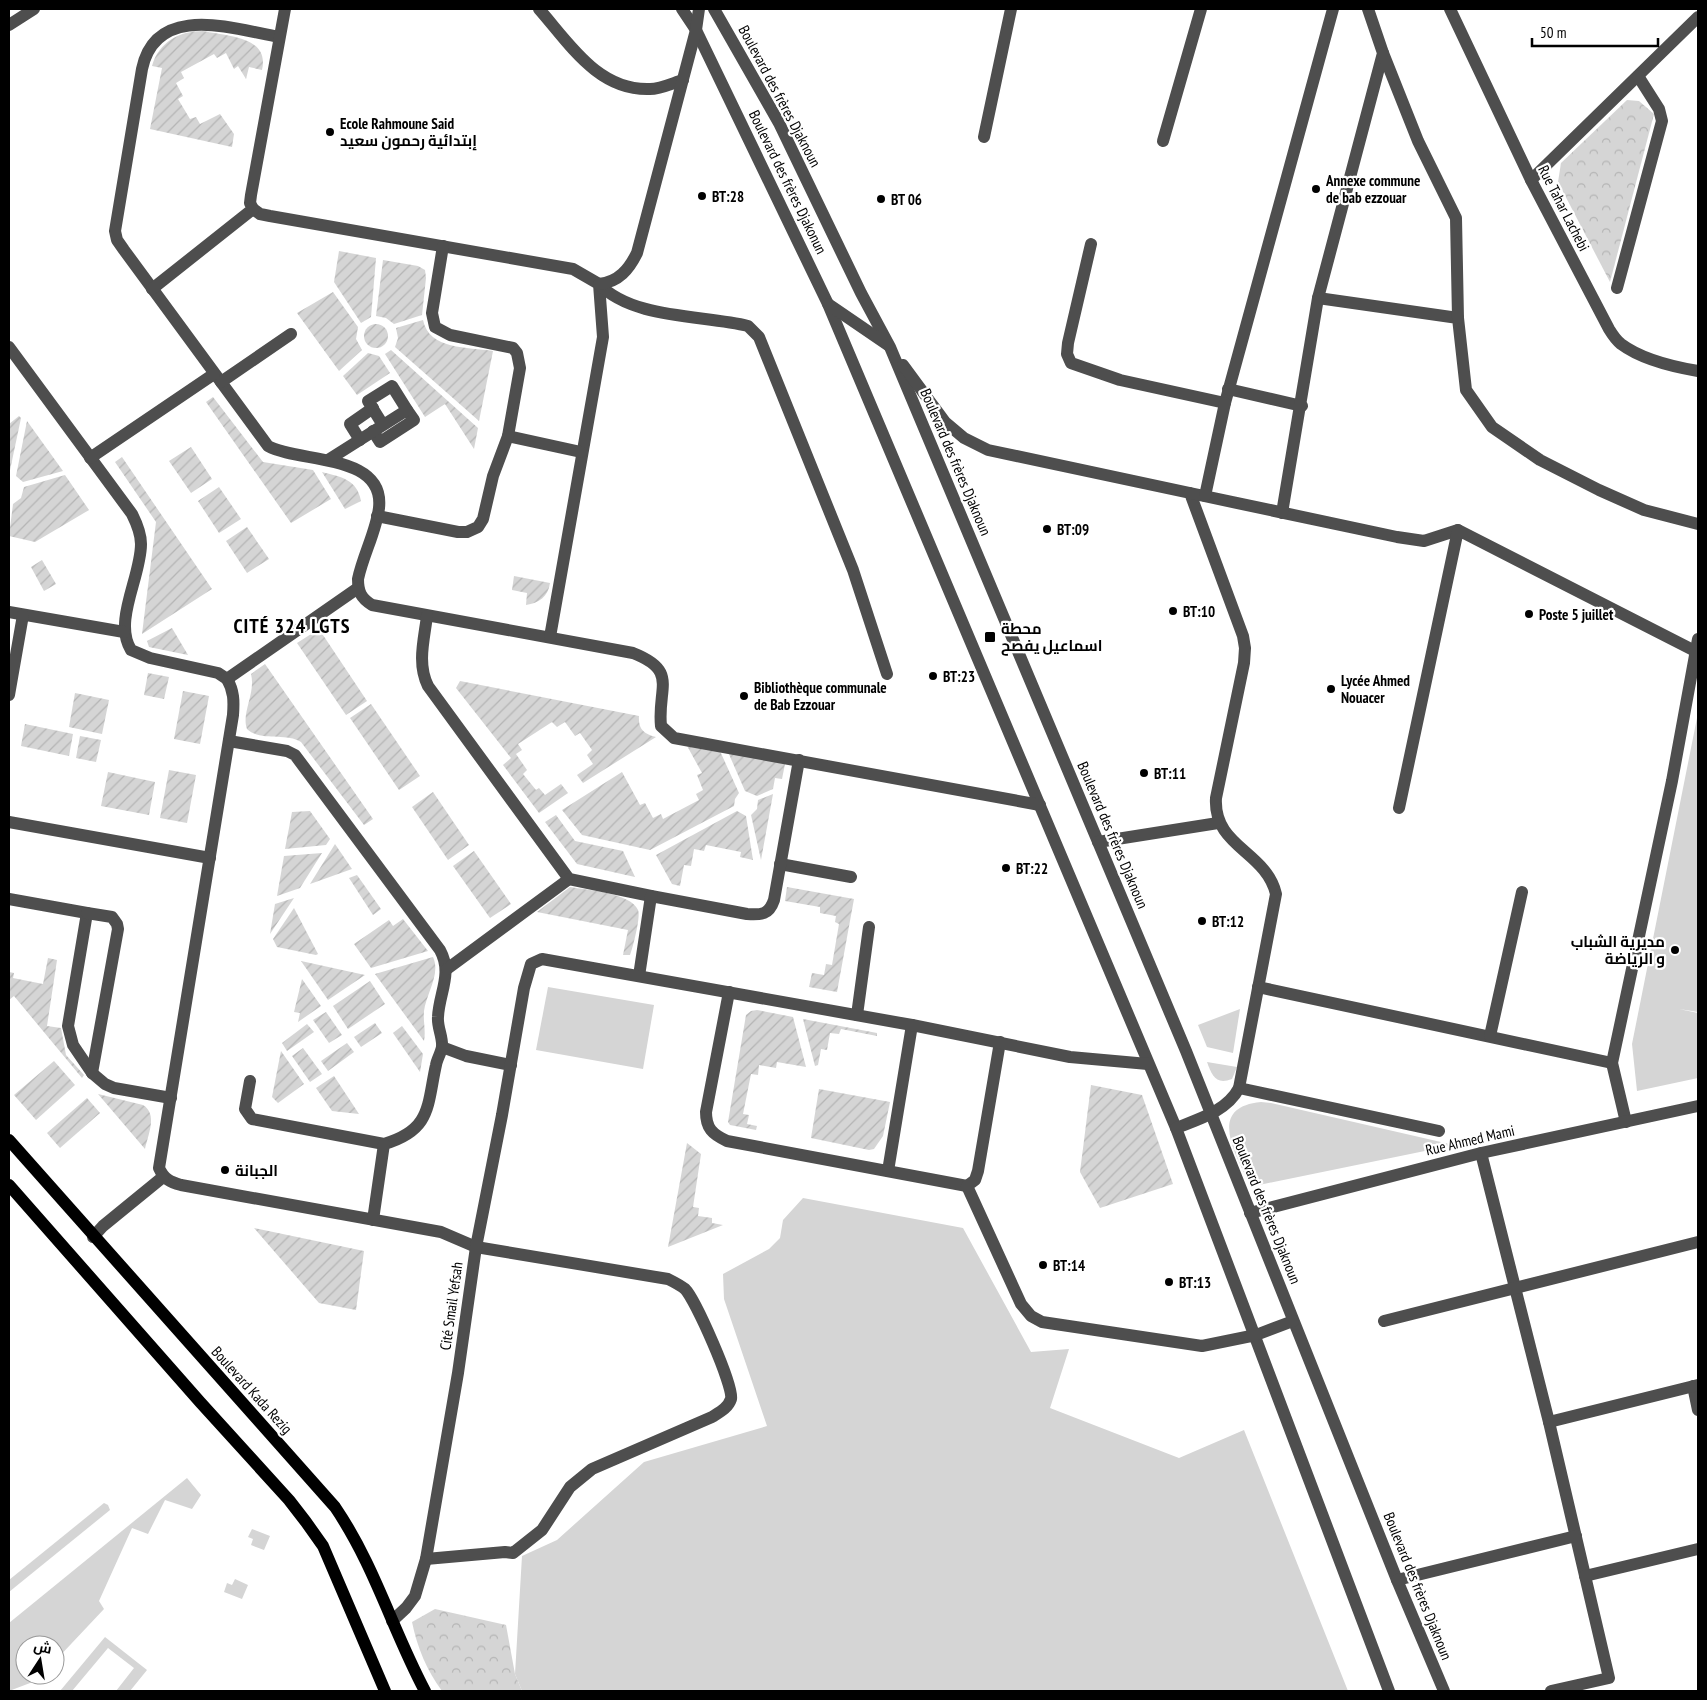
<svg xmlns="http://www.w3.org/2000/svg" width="1707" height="1700" viewBox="0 0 1707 1700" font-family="'PT Sans Narrow',Cairo,sans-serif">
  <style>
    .grass { fill: #d5d5d5 }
    .park { fill: url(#park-crowns) }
    .garden { fill: url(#garden-furrows) }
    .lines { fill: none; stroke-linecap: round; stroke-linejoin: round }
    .minor { stroke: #4e4e4e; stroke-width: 12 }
    .major { stroke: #000; stroke-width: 12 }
    .poi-dot { fill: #000; stroke: #fff; stroke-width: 2 }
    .labels { text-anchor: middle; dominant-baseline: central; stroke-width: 4.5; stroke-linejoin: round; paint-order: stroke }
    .street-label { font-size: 15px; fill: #000; stroke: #fff }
    .poi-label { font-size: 15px; font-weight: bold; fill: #000; stroke: #fff; text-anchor: start }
    .district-label { font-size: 20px; font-weight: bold; letter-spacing: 1px; fill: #000; stroke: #fff }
  </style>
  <defs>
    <pattern id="park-crowns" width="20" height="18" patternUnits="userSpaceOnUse" patternTransform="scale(1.25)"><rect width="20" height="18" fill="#d5d5d5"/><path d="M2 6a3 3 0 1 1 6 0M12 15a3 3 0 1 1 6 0" fill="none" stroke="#b5b5b5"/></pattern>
    <pattern id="garden-furrows" width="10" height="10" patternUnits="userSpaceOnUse" patternTransform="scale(1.25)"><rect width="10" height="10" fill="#d5d5d5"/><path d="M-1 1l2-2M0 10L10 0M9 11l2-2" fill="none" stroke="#b5b5b5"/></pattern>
  </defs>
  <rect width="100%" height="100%" fill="#fff"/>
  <g class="grass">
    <polygon points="1698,713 1698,1012 1679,1009 1698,1013 1698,1078 1637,1091 1632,1044"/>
    <polygon points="548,987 654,1005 643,1069 536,1050"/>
    <polygon points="1240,1009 1233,1053 1207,1047 1198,1025"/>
    <path d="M1207,1062L1237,1067L1232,1079C1216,1085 1212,1076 1207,1062Z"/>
    <path d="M1261,1102L1271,1103L1454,1145L1259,1185L1248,1181C1234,1151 1208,1107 1261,1102Z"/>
    <polygon points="803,1198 963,1228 1031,1352 1069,1349 1050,1408 1179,1458 1244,1430 1348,1691 522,1691 515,1674 522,1556 557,1540 644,1462 767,1426 724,1299 723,1274 769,1249 780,1238 783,1220"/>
    <polygon points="187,1478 201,1495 192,1509 165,1500 148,1534 132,1528 99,1601 104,1609 55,1661 55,1645 25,1645 25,1675 42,1675 38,1680 9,1691 9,1623"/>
    <polygon points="104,1503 108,1505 110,1510 9,1592 9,1580"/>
    <polygon points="252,1529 270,1536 264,1550 251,1545 253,1539 248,1537"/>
    <polygon points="235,1579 248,1585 242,1599 224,1592 227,1583 232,1585"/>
    <polygon points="105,1637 147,1670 130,1691 116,1691 134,1668 108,1648 72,1691 60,1691"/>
  </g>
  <g class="park">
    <polygon points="1627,100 1639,101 1654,114 1610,282 1558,182 1561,163"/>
    <path d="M435,1609L506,1625L515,1674L522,1691H442C427,1671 417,1647 412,1622Z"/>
  </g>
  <g class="garden">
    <path d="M203,31C226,36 270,36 262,70L249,67L246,79L238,66L234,69L226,53L217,58L214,54L181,72L184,78L176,83L183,96L178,99L190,119L196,117L200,124L220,114L234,134L232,147L150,129L162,68L152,66C159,42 179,31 203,31Z"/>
    <polygon points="339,251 376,258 371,317 361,323 334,282"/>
    <polygon points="383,260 418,266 425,270 426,278 422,315 394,324 386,318 376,316"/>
    <polygon points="333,292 358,327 356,339 362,350 339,371 297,313"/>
    <path d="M423,320C429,350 468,347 493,351L479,421L395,347L398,338L396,328Z"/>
    <circle cx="376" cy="336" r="12"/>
    <polygon points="391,350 478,428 474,449 445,404 425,417 385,354"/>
    <polygon points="368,353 379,356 390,373 357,395 343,376"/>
    <polygon points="213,397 263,462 313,470 331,499 291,523 206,402"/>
    <polygon points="19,416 21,418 9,475 9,424"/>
    <polygon points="27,421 63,471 23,482 16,476"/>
    <polygon points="191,447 212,479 191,493 169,461"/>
    <polygon points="122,457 212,589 142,634 156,522 115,462"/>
    <path d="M322,472C341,477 357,479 361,501L345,509Z"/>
    <polygon points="65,475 89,510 35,542 9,536 13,504 21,498 24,487"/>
    <polygon points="219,487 241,519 219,533 198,501"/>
    <polygon points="247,527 269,559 247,573 226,541"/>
    <polygon points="42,560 56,584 44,591 31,567"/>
    <path d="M514,576L550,583C548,597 539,603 526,605L527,593L512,590Z"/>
    <polygon points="172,628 188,655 149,647 147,641"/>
    <polygon points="319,629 367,701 346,715 297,643"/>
    <path d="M265,664L373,819L364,825L301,742C285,732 261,742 247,729C241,713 256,693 251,674Z"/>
    <polygon points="148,673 169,677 164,699 144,695"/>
    <path d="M460,681L639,716C638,729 644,734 656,737L583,783L577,775L593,764L587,755L592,750L580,733L575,736L565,722L557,727L552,722L518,744L522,750L516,754L527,770L523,774L536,790L539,788L545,795L561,784L568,793L539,813L503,765L511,758L456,688Z"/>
    <polygon points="183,691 209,696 200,744 174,739"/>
    <polygon points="75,693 109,700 102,734 69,727"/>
    <polygon points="371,704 420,776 399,790 350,718"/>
    <polygon points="25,724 73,734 69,756 21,746"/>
    <polygon points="80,736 101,740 96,762 76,758"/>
    <polygon points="686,744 720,751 739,793 735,799 734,806 650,850 582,835 562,810 622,772 640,805 645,803 653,818 661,814 663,819 699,800 696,794 703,790 697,775 702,773"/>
    <polygon points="728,752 785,764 782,779 775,778 773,789 757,796 745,791"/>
    <polygon points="169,770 196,775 187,823 160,818"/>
    <polygon points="108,772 155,782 149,815 101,806"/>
    <polygon points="433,792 469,845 448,860 412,807"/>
    <polygon points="773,794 761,860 751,815 757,809 758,800"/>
    <polygon points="310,811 330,839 326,845 285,849 292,812"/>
    <polygon points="737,811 746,816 753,860 740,857 741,852 706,845 704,851 694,849 691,866 684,865 680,886 672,884 656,855"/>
    <polygon points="556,815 575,841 623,851 635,877 577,864 545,822"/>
    <polygon points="335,844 352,869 310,884"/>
    <polygon points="474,851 511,904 490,918 453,866"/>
    <polygon points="322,853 300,888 277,896 284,856"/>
    <polygon points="357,875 381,909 373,915 349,878"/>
    <path d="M570,887C587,890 631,893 638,910C641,916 633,947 630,955H623L628,930L537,912Z"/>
    <polygon points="787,887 854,899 837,992 809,987 812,973 824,975 826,964 832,965 839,924 835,922 836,916 820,913 820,907 785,901"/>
    <polygon points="294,898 270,934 275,904"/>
    <polygon points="294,908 318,954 316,955 277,947 273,939"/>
    <polygon points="403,919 428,951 371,968 354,944 389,920 393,926"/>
    <path d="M433,957C441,974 426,994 424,1011C423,1022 426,1030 424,1041L375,974Z"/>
    <polygon points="48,958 57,960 47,1026 61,1028 66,1055 84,1075 82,1078 14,996 9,1000 9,972 14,973 13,978 43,984"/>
    <polygon points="301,961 365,975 328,1000"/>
    <polygon points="302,979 321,1006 298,1022 300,1013 294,1012"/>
    <polygon points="370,981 385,1004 348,1029 333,1006"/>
    <polygon points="757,1010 793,1017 806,1067 777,1062 776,1068 759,1065 758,1075 751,1074 743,1114 749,1115 747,1124 757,1126 756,1130 730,1125 728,1122 746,1015 751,1011"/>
    <polygon points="326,1012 342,1035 329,1043 313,1020"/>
    <polygon points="803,1019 877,1033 877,1036 841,1029 839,1034 830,1033 827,1050 821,1049 818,1065 815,1066"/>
    <polygon points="375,1023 382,1033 361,1047 354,1037"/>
    <polygon points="307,1024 314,1032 287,1051 282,1043"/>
    <polygon points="402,1026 423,1054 420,1072 393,1033"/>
    <polygon points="347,1043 354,1052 328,1071 321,1061"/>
    <polygon points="303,1048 322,1074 310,1082 292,1056"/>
    <polygon points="281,1051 304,1084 278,1103 272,1097"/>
    <polygon points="54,1061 75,1085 36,1120 14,1095"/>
    <polygon points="334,1076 359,1114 332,1111 316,1088"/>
    <polygon points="1091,1085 1142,1095 1173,1184 1100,1208 1080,1172"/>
    <polygon points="819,1089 890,1102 883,1136 874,1149 869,1150 811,1138"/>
    <path d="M98,1094L143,1105C158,1114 148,1135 145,1149Z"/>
    <polygon points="87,1098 100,1113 60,1148 47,1133"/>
    <polygon points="687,1143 701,1154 693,1207 699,1208 698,1216 712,1218 712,1223 723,1225 668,1247"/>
    <polygon points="254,1228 364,1251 356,1310 319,1303"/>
  </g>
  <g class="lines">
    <g class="minor">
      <path d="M539,9C569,43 598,91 650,89C660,89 673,83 683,80"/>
      <polyline points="682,9 696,30 828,304 1176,1128 1389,1691"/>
      <polyline points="714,9 779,123 861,293 890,347 1186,1051 1397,1580 1444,1691"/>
      <polyline points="1368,9 1383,53 1318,298 1458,318 1466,390 1492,427 1540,460 1599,490 1644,510 1698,524"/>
      <path d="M1450,9L1531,180L1609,329C1612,334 1616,340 1621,344C1641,359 1674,367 1698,371"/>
      <polyline points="9,25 34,9"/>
      <path d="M279,37C234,29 156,2 142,69L115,231L117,240L124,250L268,446C299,463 385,453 379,508C376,532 363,555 358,579C358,592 361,598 372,605L633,653C679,671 657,688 661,726L674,738L1040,805"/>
      <polyline points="1383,53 1418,141 1456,218 1458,318"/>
      <polyline points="984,137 1011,9"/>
      <polyline points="1163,141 1201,9"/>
      <polyline points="1531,180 1698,17"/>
      <polyline points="253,209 260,214 270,216 573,269 599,284 603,337 550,637"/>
      <polyline points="1091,244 1068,343 1067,354 1071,363 1120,380 1225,403 1333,9"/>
      <path d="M599,284C632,319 703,315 748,326L759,337L853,570L887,674"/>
      <path d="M599,284C619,282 629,269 637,253L696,30L699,9"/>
      <polyline points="1617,288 1662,121 1659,109 1638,76"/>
      <polyline points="152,289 253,209 250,203 251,195 285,9"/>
      <polyline points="828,304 888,345"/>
      <path d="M9,347L132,514C137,524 141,533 141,544C141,577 113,621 131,650L150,658L218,673L227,679"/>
      <path d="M903,365L945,422L964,438L988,450L1190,493L1243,636L1245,648L1244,663L1216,798C1213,847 1266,851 1276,894L1239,1088C1227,1111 1199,1119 1176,1128"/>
      <polyline points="221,382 291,334"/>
      <polyline points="1228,389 1302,406"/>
      <polyline points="373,431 380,442 414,420 407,410"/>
      <polyline points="508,436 581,452"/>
      <polyline points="360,440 350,424 373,408"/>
      <polyline points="90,458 214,374"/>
      <polyline points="328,460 407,410 392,386 368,401 383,425"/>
      <polyline points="1190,493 1397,537 1424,541 1458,530"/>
      <polyline points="1205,496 1225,403"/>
      <polyline points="1282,513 1318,298"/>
      <polyline points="377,516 458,532 467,532 478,527 483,519 493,476 508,436 520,368 517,353 513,348 450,335 435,327 432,313 443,246"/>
      <path d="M358,588L227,679C234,691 234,701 233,715L159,1168C164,1179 170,1182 181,1185L441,1232L476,1247L668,1279C674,1282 680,1285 685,1289C695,1299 734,1386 731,1399C728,1408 720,1412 712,1417L592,1469L570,1487L542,1530L513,1553L505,1552L426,1559"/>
      <polyline points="9,612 124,632"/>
      <path d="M427,616C424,640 417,664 428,686L569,879L651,896"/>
      <polyline points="9,695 23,615"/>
      <path d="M229,741L287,751L295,755L440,950C453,974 439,993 438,1017C437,1027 443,1037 442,1047C441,1053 437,1059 436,1065C427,1105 432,1130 384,1144L252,1119L245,1109L250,1081"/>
      <polyline points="1399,808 1458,530 1695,651 1698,650"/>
      <polyline points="9,822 210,858"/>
      <polyline points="1098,842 1218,823"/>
      <polyline points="780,864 851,877"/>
      <polyline points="9,899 87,913 68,1026 73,1045 92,1073 105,1084 114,1088 171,1098"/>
      <polyline points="87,913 112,917 117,924 118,929 92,1073"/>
      <polyline points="447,969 569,879"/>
      <path d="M639,976L651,896L747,914C761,915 769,915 774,900L799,760"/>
      <polyline points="1258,987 1612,1063"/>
      <path d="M729,992L706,1112C706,1128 712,1134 727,1141L967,1186"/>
      <polyline points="857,1015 869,927"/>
      <polyline points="1490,1036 1522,892"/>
      <polyline points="1000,1042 978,1171 975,1180 967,1186 1021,1304 1031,1316 1042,1322 1202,1346 1256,1335 1293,1321"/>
      <polyline points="442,1047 466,1056 511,1065"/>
      <polyline points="1239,1088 1439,1131"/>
      <polyline points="1626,1122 1612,1063 1672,781 1698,639"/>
      <polyline points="1481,1153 1549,1422 1609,1678 1551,1691"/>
      <polyline points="888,1171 912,1025"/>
      <polyline points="1250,1213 1481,1153 1698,1106"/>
      <polyline points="373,1220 384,1144"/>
      <polyline points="93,1237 103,1226 163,1177"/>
      <polyline points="1384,1321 1698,1242"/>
      <polyline points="1693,1386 1698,1410"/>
      <polyline points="1549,1422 1698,1385"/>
      <polyline points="1585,1576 1698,1549"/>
      <polyline points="1397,1580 1576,1536"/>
      <polyline points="392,1621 406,1608 415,1596 426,1559 458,1373 476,1247 502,1115 524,988 531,964 542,959 912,1025 1070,1057 1148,1064"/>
    </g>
    <g class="major">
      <path d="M9,1140L335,1507C375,1566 392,1629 425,1691"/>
      <polyline points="9,1185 200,1402 289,1500 306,1522 323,1546 385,1691"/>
    </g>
  </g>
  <g class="poi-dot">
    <circle cx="330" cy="132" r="5"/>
    <circle cx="1316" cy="189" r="5"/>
    <circle cx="702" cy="196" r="5"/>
    <circle cx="881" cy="199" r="5"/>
    <circle cx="1047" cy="529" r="5"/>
    <circle cx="1173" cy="611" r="5"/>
    <circle cx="1529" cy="614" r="5"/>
    <rect x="984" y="631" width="12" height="12" rx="2.5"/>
    <circle cx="933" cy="676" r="5"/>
    <circle cx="1331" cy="689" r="5"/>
    <circle cx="744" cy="696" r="5"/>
    <circle cx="1144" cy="773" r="5"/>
    <circle cx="1006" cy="868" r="5"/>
    <circle cx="1202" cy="921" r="5"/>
    <circle cx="1675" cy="950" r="5"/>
    <circle cx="225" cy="1170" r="5"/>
    <circle cx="1043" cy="1265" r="5"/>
    <circle cx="1169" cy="1282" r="5"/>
  </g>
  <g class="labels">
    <g class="street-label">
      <text transform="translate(780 96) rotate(62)">Boulevard des frères Djaknoun</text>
      <text transform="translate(788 182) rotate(64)">Boulevard des frères Djakonun</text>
      <text transform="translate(1564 208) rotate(63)">Rue Tahar Lachebi</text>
      <text transform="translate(956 462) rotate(67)">Boulevard des frères Djaknoun</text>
      <text transform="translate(1113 835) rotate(67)">Boulevard des frères Djaknoun</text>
      <text transform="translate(1470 1140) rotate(-13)">Rue Ahmed Mami</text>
      <text transform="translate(1267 1210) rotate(68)">Boulevard des frères Djaknoun</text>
      <text transform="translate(451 1306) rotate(-82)">Cité Smail Yefsah</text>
      <text transform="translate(252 1390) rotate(48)">Boulevard Kada Rezig</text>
      <text transform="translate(1418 1586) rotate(68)">Boulevard des frères Djaknoun</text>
    </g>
    <g class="poi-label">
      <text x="340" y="123">Ecole Rahmoune Said<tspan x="340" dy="17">إبتدائية رحمون سعيد</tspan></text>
      <text x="1326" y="180">Annexe commune<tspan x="1326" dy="17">de bab ezzouar</tspan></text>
      <text x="712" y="196">BT:28</text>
      <text x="891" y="199">BT 06</text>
      <text x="1057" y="529">BT:09</text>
      <text x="1183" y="611">BT:10</text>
      <text x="1539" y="614">Poste 5 juillet</text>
      <text x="1001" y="628">محطة<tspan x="1001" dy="17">اسماعيل يفصح</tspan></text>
      <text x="943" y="676">BT:23</text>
      <text x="1341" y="680">Lycée Ahmed<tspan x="1341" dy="17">Nouacer</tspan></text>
      <text x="754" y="687">Bibliothèque communale<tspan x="754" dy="17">de Bab Ezzouar</tspan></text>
      <text x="1154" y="773">BT:11</text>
      <text x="1016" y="868">BT:22</text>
      <text x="1212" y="921">BT:12</text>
      <text x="1665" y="941" text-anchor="end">مديرية الشباب<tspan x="1665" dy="17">و الرياضة</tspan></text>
      <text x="235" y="1170">الجبانة</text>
      <text x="1053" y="1265">BT:14</text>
      <text x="1179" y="1282">BT:13</text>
    </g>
    <g class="district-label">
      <text x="292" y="626">CITÉ 324 LGTS</text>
    </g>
  </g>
  <rect width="1707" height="1700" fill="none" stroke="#000000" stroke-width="20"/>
  <g transform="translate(40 1660) rotate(12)"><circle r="24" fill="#ffffff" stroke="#999999"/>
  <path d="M0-4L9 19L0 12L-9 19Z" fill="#000000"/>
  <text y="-8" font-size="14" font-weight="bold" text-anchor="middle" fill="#000000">ش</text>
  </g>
  <path d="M1532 38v8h126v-8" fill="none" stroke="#000000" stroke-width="2.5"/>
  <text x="1540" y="38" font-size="15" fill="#000000" stroke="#ffffff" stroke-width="4" paint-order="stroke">50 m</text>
</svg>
